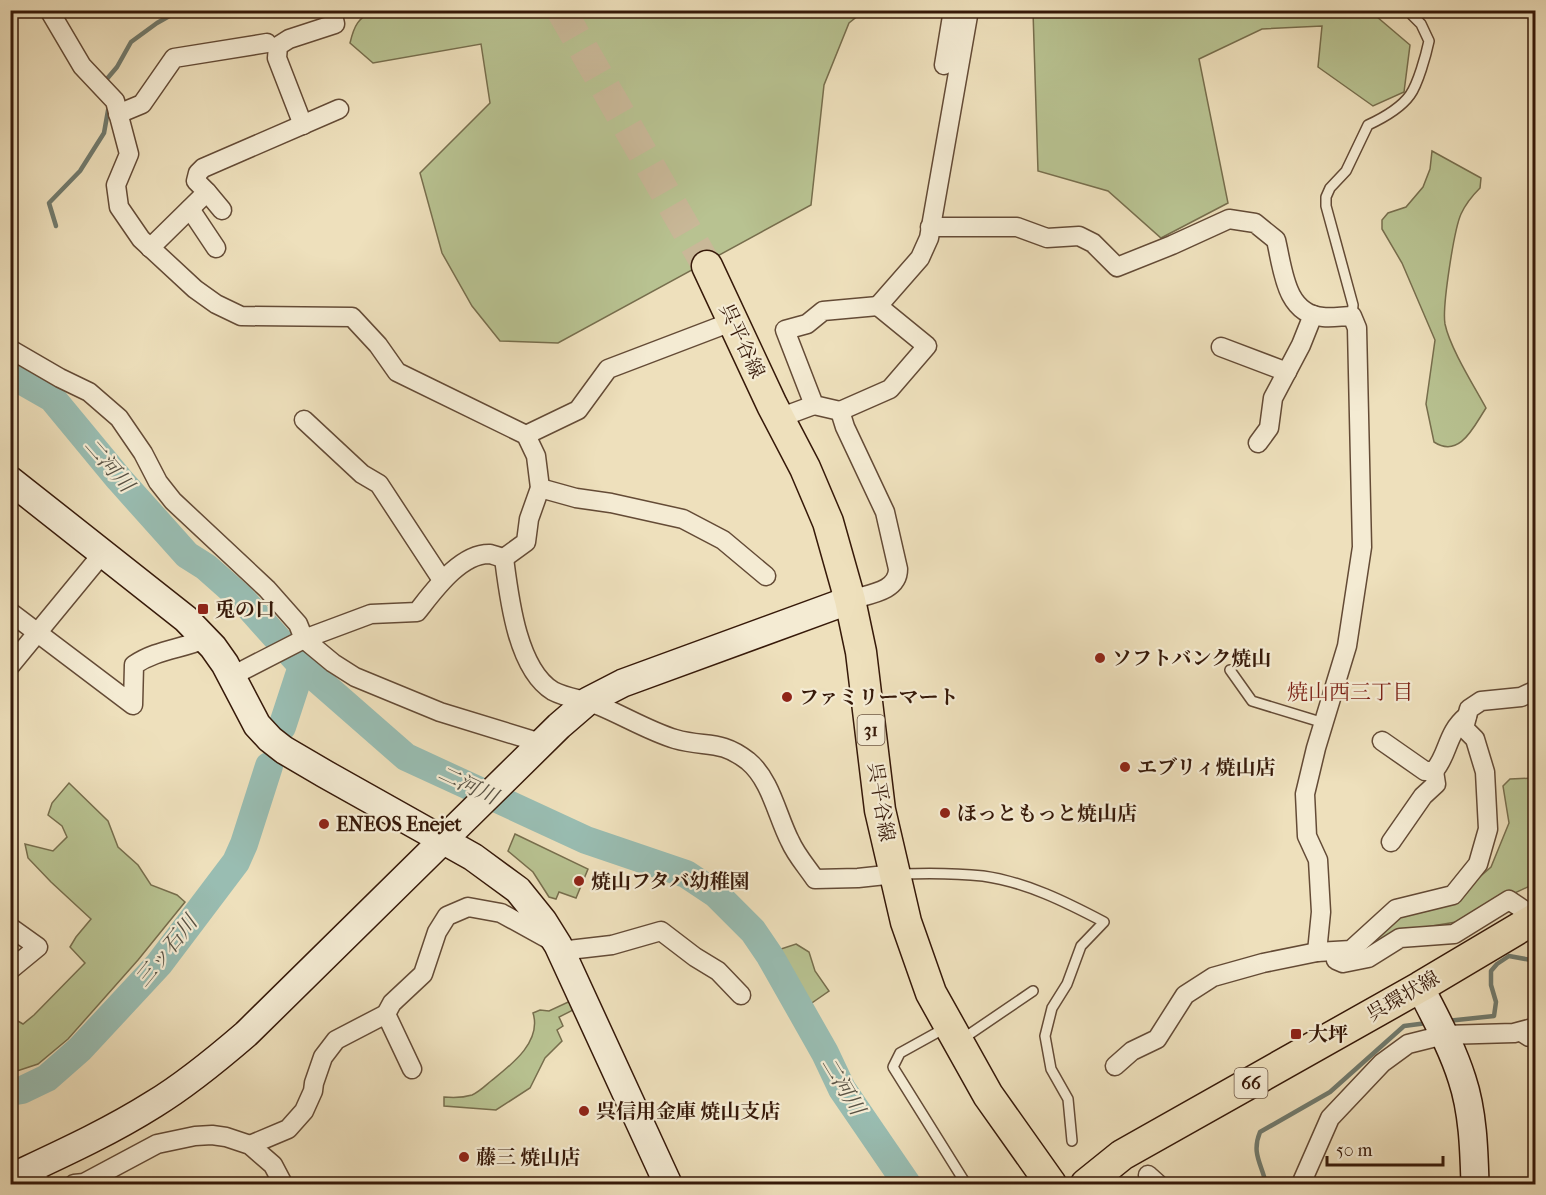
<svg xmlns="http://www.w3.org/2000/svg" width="1546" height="1195" viewBox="0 0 1546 1195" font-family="'IM FELL French Canon','Noto Serif JP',serif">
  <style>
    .green { fill: #b8c291; stroke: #776e4d; stroke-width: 1.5 }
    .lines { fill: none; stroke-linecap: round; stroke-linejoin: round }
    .stream { stroke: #717b6e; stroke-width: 4.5 }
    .river { stroke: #99bdb2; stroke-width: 28 }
    .primary-tunnel { stroke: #c9b898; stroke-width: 30; stroke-dasharray: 30 15; stroke-linecap: butt }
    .lane-casing { stroke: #644b36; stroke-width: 12 }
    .street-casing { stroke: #644b36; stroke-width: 21 }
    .secondary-casing { stroke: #361909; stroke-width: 30 }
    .primary-casing { stroke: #361909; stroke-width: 33 }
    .lane { stroke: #f4ebd3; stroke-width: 9 }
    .street { stroke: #f4ebd3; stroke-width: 18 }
    .secondary { stroke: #f4ebd3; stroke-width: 27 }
    .primary { stroke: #eee0bc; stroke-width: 30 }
    .poi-dot { fill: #8f2418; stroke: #f4ebd3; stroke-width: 2 }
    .labels { text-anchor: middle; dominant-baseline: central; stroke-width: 4.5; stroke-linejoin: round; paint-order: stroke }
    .shield { fill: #f4ebd3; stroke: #6f5846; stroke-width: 1.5 }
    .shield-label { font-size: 18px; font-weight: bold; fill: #361909 }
    .street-label { font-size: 20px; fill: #361909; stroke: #f4ebd3 }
    .poi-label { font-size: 20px; font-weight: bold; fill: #361909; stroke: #f4ebd3; text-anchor: start }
    .water-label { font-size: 21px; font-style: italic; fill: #595244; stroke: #f4ebd3 }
    .neighbourhood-label { font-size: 21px; fill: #7a1f14; stroke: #f4ebd3 }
  </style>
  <rect width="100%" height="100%" fill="#eee0bc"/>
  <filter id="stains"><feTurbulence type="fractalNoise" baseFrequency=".00333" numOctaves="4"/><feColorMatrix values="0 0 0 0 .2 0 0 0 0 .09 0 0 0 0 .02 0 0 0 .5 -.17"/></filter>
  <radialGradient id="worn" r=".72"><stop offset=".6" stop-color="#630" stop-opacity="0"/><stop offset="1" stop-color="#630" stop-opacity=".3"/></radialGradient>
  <g class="green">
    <path d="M375,11H864L849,23L824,85L811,205L558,343L500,341L472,306L442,253L420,173L490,103L481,44L373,63L350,43C354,26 358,17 375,11Z"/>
    <polygon points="1033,11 1370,11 1410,45 1404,92 1373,106 1318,67 1322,26 1262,29 1199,59 1228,203 1161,238 1108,191 1038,171"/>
    <path d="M1432,151L1481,178L1480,188C1472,196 1466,203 1461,214C1454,230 1442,307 1445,324C1450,348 1474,386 1486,408C1474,426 1460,459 1434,442L1426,404L1435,340L1402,263L1382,229V220L1388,213L1406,207L1423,187L1430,169Z"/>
    <polygon points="1535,778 1536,879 1532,885 1491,904 1468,920 1402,931 1368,948 1363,943 1398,914 1428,911 1455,898 1491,867 1509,823 1503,786 1510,779"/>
    <polygon points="69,783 108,821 118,847 138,865 151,885 177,895 185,902 138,960 68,1039 38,1064 11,1073 11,1017 23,1024 34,1015 85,963 70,947 76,937 91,919 51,882 28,858 25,844 53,851 67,837 62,826 48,815 52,803"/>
    <polygon points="515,834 588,869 576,898 559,892 556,899 549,897 533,872 508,851"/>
    <polygon points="796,944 809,952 815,971 829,991 806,1007 772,952"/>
    <path d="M579,997L583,1005L559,1017L563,1026L557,1030L562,1041L545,1058L530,1088L496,1110L444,1106V1097C454,1098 462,1098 472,1095C479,1092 485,1086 491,1081C511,1065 542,1042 533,1013L540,1010L549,1011Z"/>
  </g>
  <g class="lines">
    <g class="stream">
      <polyline points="199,10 214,15 234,10"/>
      <polyline points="106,80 117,67 131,42 157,23 180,10"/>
      <polyline points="56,226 49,203 80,171 104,133 109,105"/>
      <polyline points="1447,1021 1494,1016 1496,1002 1491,985 1491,971 1497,964 1509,956 1536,961"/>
      <path d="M1266,1184C1262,1164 1251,1154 1260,1132L1330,1092L1404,1026L1427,1023"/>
    </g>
    <g class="river">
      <polyline points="10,374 52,398 119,479 187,555 206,567 241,598 302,666 406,757 586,840 686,874 716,894 753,931 770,956 825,1053 842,1089 907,1184"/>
      <polyline points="282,727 302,666"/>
      <polyline points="10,1092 22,1090 47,1078 80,1049 159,964 236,862 244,844 269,766"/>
    </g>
    <polyline class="primary-tunnel" points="561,10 707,266"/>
    <g class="lane-casing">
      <g id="lane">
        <path d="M1352,316L1353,305L1326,206V197L1330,188L1346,171L1368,125C1383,118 1400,109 1410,95C1418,84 1426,55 1429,41L1421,24L1412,15"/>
        <polyline points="1230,670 1252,701 1324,723"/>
        <path d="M900,874C928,873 956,873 983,876C1026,882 1066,902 1104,922L1081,946L1067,984L1052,1008L1045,1036L1051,1069L1068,1099L1072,1141"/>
        <polyline points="947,1027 900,1053 893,1067 966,1184"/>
        <polyline points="1516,1034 1527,1041 1536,1042"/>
        <polyline points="961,1040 1033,991"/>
      </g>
    </g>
    <g class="street-casing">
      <g id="street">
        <polyline points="49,10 82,66 115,101 129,154 116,185 119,207 141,239 195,289 216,304 241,316 352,317 378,345 397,372 526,435 536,456 540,488 529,519 526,542 504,558"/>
        <polyline points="944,65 953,10"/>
        <polyline points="118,114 142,104 174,58 267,43"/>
        <polyline points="303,125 277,58 278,46 289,39 335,24 332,10"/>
        <polyline points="207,192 222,210"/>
        <polyline points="190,209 216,248"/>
        <path d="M930,227H1017L1047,238L1079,236L1093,243L1117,267L1172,245L1229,219L1255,223L1276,240C1283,269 1285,314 1323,317C1333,318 1343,316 1352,316L1357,328L1362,547L1347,646L1316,748L1305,794L1307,836L1318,860L1321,912L1317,952"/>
        <polyline points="150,248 207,192 196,181 198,173 203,168 339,109"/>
        <polyline points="1221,347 1287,372"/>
        <polyline points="10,349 60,378 89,392 119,418 143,453 158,482 173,501 267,589 298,624 304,639 333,663 355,677 440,712 541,743"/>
        <polyline points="840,411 814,405 785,330 807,324 823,311 878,306"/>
        <polyline points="779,418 814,405"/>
        <polyline points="304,420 362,474 379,484 442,580"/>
        <polyline points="526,435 578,410 608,369 734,321"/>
        <polyline points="1258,443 1269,428 1273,398 1301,345 1313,315"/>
        <polyline points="540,488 576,498 611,503 683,519 723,540 766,576"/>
        <path d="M504,558C509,597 517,669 553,691C568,699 585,699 600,706C624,716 651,732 675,739C706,748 720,739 748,761C771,780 777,816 790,841C796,855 807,867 815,879L858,878L895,874"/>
        <path d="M850,600C868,594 898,592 898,569L885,512L845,427L840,411L890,389L927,346L878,306L920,258L929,238L969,10"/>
        <path d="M10,612L133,705L134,665C156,650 181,649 205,639"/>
        <polyline points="10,666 103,553"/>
        <path d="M232,676L304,639L371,614L417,612C433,592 460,553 490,554C494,555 499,557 504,558"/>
        <path d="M1382,741L1425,771H1434C1449,754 1446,733 1467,716"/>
        <polyline points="1391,842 1423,796 1436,784 1434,771"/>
        <polyline points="10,927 38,947 10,970"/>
        <polyline points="560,951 612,945 661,931 695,957 718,971 741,995"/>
        <polyline points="1336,960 1343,963 1368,958 1400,938 1454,934 1509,900 1536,918"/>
        <polyline points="386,1014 412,1069"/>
        <polyline points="1115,1066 1132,1051 1157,1039 1185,995 1213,977 1263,963 1317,952 1351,950 1396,909 1453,895 1478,864 1488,829 1485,772 1475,739 1464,728 1469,709 1481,701 1521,697 1536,690"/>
        <polyline points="250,1145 288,1129 304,1111 313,1091 314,1083 323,1057 336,1040 386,1014 392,1003 423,974 437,932 447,916 468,907 501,913 552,941"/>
        <polyline points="1148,1175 1158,1184"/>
        <polyline points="12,1178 42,1184"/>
        <polyline points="74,1184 84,1183 157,1144 195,1136 212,1135 226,1137 250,1145 273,1165 283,1184"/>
        <polyline points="1301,1184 1330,1118 1382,1063 1408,1044 1444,1035 1514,1033 1536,1027"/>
      </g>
    </g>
    <g class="secondary-casing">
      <g id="secondary">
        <polyline points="10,480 186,619 213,647 225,664 257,725 270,739 284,750 325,774 473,857 518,890 543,921 558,945 668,1184"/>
        <path d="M1420,987C1435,1017 1452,1047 1462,1079C1473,1112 1474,1150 1475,1184"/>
        <path d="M10,1178C59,1155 108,1133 154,1104C187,1084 217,1059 246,1034L559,726L588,701L623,683L850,600"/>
      </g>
    </g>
    <g class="primary-casing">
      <g id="primary">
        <polyline points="707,266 772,405 805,468 828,522 850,600 861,652 880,810 906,922 931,993 988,1095 1051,1184"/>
        <polyline points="1086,1184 1122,1155 1420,987 1536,918"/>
      </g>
    </g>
    <use href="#lane" class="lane"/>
    <use href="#street" class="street"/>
    <use href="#secondary" class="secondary"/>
    <use href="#primary" class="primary"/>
  </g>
  <g class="poi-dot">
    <rect x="197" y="603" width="12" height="12" rx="3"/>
    <circle cx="1100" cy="658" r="6"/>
    <circle cx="787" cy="697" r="6"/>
    <circle cx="1125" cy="767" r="6"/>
    <circle cx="945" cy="813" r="6"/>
    <circle cx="324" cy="824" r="6"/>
    <circle cx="579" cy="881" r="6"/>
    <rect x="1290" y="1028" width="12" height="12" rx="3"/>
    <circle cx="584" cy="1111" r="6"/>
    <circle cx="464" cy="1157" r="6"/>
  </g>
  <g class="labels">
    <g class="shield">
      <rect x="857.5" y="715" width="27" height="30" rx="4.5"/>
      <rect x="1234.5" y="1068" width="33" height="30" rx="4.5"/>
    </g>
    <g class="shield-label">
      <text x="871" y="730">31</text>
      <text x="1251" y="1083">66</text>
    </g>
    <g class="street-label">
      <text transform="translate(742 341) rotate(65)">呉平谷線</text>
      <text transform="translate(881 802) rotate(81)">呉平谷線</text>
      <text transform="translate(1403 996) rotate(-30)">呉環状線</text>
    </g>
    <g class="poi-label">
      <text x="215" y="609">兎の口</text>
      <text x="1112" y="658">ソフトバンク焼山</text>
      <text x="799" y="697">ファミリーマート</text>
      <text x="1137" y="767">エブリィ焼山店</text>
      <text x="957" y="813">ほっともっと焼山店</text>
      <text x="336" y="824">ENEOS Enejet</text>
      <text x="591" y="881">焼山フタバ幼稚園</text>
      <text x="1308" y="1034">大坪</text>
      <text x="596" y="1111">呉信用金庫 焼山支店</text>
      <text x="476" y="1157">藤三 焼山店</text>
    </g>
    <g class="water-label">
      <text transform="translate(109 465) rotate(49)">二河川</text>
      <text transform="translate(468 785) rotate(25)">二河川</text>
      <text transform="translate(166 951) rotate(-51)">三ッ石川</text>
      <text transform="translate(843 1086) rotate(59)">二河川</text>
    </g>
    <g class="neighbourhood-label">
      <text x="1350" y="692">焼山西三丁目</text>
    </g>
  </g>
  <rect width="1546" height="1195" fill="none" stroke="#eee0bc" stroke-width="36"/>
  <rect x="12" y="12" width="1522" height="1171" fill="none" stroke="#361909" stroke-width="3"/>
  <rect x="18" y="18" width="1510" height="1159" fill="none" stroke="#361909" stroke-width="1.5"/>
  <path d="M1327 1156v9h116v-9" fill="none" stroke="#361909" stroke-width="3"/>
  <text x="1336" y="1156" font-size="18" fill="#361909" stroke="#f4ebd3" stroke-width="4.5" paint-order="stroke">50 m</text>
  <rect width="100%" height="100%" filter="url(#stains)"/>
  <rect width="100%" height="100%" fill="url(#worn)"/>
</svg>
